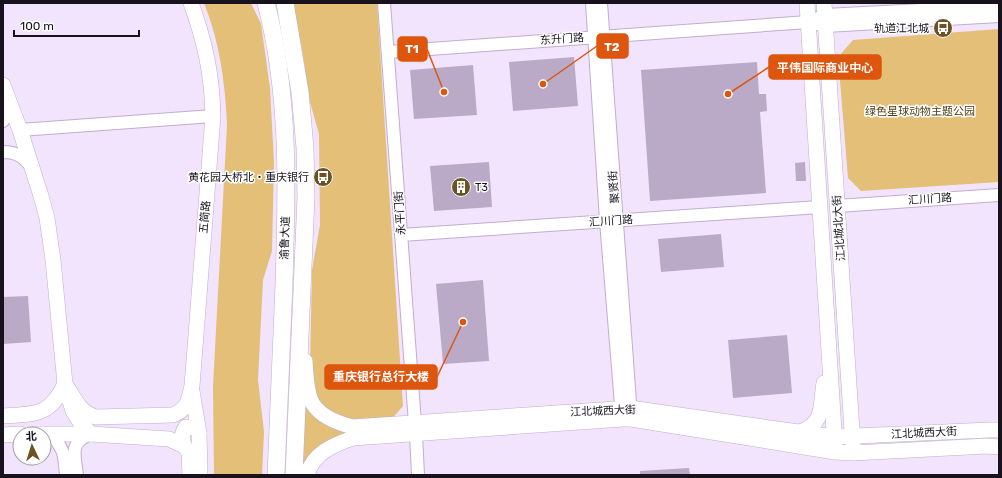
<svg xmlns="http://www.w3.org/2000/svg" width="1002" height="478" viewBox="0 0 1002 478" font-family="Rubik,'Noto Sans SC',sans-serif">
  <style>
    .green { fill: #e4bf78 }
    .building { fill: #bbaac7 }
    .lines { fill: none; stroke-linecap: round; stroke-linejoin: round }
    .minor-casing { stroke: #c0aecc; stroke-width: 14 }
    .major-casing { stroke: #c0aecc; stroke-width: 16 }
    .highway-casing { stroke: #c0aecc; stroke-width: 18 }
    .minor { stroke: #fff; stroke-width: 12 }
    .major { stroke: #fff; stroke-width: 15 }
    .highway { stroke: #fff; stroke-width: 17 }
    .labels { text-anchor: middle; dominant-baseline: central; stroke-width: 3; stroke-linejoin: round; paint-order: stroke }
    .poi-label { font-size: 11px; fill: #18121c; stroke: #fff; text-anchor: end }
    .street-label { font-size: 11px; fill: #18121c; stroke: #fff }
    .park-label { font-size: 11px; fill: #544118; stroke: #fff }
    .leader { fill: none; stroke: #de550d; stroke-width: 1.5 }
    .callout-dot { fill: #de550d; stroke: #fff; stroke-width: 1.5 }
    .callout { fill: #de550d; stroke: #de550d; stroke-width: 1.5 }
    .callout-label { font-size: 12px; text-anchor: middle; font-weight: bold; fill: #fff }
  </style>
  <rect width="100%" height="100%" fill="#f3e4fd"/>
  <g class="green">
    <path d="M204,3H251L261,24L270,88L274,163L272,251L263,280L258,380L264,432L262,475H214L213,386L227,125C225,83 220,43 204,3Z"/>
    <polygon points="293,3 377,3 403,406 391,420 351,421 337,417 318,403 310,365 312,270 320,225 319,134 308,95 303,55"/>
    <polygon points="999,29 999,182 861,191 848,178 838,57 853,40"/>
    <polygon points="303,399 348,431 303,469"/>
  </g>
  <g class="building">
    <polygon points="574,57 578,106 513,111 509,62"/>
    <polygon points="757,62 759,94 766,94 767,111 760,112 766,193 650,201 641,70"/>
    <polygon points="473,65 477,115 414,119 410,70"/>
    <polygon points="489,162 492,207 434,211 430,166"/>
    <polygon points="805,162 806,181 796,181 795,163"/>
    <polygon points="721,234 724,267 661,272 658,239"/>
    <polygon points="483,280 489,361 443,364 436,284"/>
    <polygon points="28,296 31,342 3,344 3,297"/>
    <polygon points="787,335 792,393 733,398 728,340"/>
    <polygon points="689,468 690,475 640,475 640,471"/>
  </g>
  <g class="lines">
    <g class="minor-casing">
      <g id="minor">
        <polyline points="384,3 415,423"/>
        <polyline points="592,3 606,221 622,417"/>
        <polyline points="601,3 631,416"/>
        <polyline points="817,24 826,26 999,16"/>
        <polyline points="388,52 808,22 825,15 999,6"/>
        <polyline points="3,121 11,105"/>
        <polyline points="20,130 213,116"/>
        <path d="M3,152C16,152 22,156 30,165"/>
        <polyline points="837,206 999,195"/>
        <polyline points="401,235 820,207"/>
        <path d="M51,434C65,451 64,454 66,475"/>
        <polyline points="416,434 418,475"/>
        <path d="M77,475C75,455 68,443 91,434"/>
      </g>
    </g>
    <g class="major-casing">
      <g id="major">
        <polyline points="807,3 835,447"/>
        <polyline points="824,3 853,446"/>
        <polyline points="3,85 20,130 41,196 47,218 53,260 65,384 73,411 80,422 91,434"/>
        <path d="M305,361C306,373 306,386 310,398C316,415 337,423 353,427L630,408L834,437L989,430H999"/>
        <polyline points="192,391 199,433 200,475"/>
        <path d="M3,416C35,414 50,416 65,384C75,398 78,411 95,417L173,415C188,409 188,401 192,386L213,116C212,74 205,42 191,3"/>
        <path d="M800,432C825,423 820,406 824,383"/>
        <polyline points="35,434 91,434 169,439 184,446 189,452 190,475"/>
        <polyline points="3,435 20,434"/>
        <path d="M184,446C182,438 181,434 186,427L196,428L199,433"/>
        <path d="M307,475C313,453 333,445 353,438L623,419H631L835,452L853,453L987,446L999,447"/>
      </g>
    </g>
    <g class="highway-casing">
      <g id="highway">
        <path d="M266,3C290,95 287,190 284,284C281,348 279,411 276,475"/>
        <polyline points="285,3 300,92 305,148 306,197 294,475"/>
      </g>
    </g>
    <use href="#minor" class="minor"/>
    <use href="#major" class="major"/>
    <use href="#highway" class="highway"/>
  </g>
  <defs>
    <g id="bus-disc" transform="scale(1)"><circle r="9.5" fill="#6b5323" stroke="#fff"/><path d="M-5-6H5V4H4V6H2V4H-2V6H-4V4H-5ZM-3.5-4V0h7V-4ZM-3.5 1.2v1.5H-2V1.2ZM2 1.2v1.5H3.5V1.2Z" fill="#fff"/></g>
    <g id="building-disc" transform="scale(1)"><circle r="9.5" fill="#6b5323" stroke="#fff"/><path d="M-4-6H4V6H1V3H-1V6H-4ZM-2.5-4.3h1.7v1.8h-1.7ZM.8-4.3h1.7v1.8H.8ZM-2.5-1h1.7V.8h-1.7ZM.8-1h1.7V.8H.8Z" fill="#fff"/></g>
  </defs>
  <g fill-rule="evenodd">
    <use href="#bus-disc" x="943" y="28"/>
    <use href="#bus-disc" x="323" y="177"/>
    <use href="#building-disc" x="461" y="187"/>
  </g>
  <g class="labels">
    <g class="poi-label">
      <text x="929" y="28">轨道江北城</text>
      <text x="309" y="177">黄花园大桥北‧重庆银行</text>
      <text x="475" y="187" text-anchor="start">T3</text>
    </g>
    <g class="street-label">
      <text transform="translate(562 39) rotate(-4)">东升门路</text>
      <text transform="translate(614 187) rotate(-94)">聚贤街</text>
      <text transform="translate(930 199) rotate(-4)">汇川门路</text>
      <text transform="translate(400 213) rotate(-94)">永平门街</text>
      <text transform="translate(205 217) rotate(-85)">五简路</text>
      <text transform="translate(611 221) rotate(-4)">汇川门路</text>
      <text transform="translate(839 228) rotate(-94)">江北城北大街</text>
      <text transform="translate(285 238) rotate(-88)">渝鲁大道</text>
      <text transform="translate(603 411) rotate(-2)">江北城西大街</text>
      <text transform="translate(924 433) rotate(-3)">江北城西大街</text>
    </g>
    <g class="park-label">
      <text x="920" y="111">绿色星球动物主题公园</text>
    </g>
  </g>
  <path class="leader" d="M543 84L597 46M444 92L427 49M728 94L769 67M463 322L437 377"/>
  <g class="callout-dot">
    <circle cx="543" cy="84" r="4"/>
    <circle cx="444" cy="92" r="4"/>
    <circle cx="728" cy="94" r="4"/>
    <circle cx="463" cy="322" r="4"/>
  </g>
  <g class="callout">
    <rect x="597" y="34" width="31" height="24" rx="4"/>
    <rect x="398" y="37" width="29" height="24" rx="4"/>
    <rect x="769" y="55" width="112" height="24" rx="4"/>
    <rect x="325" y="365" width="112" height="24" rx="4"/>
  </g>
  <g class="callout-label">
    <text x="612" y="51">T2</text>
    <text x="412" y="53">T1</text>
    <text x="825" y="72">平伟国际商业中心</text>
    <text x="381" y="381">重庆银行总行大楼</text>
  </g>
  <rect width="1002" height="478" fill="none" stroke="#18121c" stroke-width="8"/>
  <g transform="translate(32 446) rotate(356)"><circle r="19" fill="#ffffff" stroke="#a3a0a4"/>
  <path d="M0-3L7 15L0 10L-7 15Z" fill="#6b5323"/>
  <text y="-6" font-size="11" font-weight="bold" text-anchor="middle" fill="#18121c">北</text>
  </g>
  <path d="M14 30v6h125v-6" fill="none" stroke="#18121c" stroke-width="2"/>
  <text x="20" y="30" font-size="12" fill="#18121c" stroke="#ffffff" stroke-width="3" paint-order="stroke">100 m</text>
</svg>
